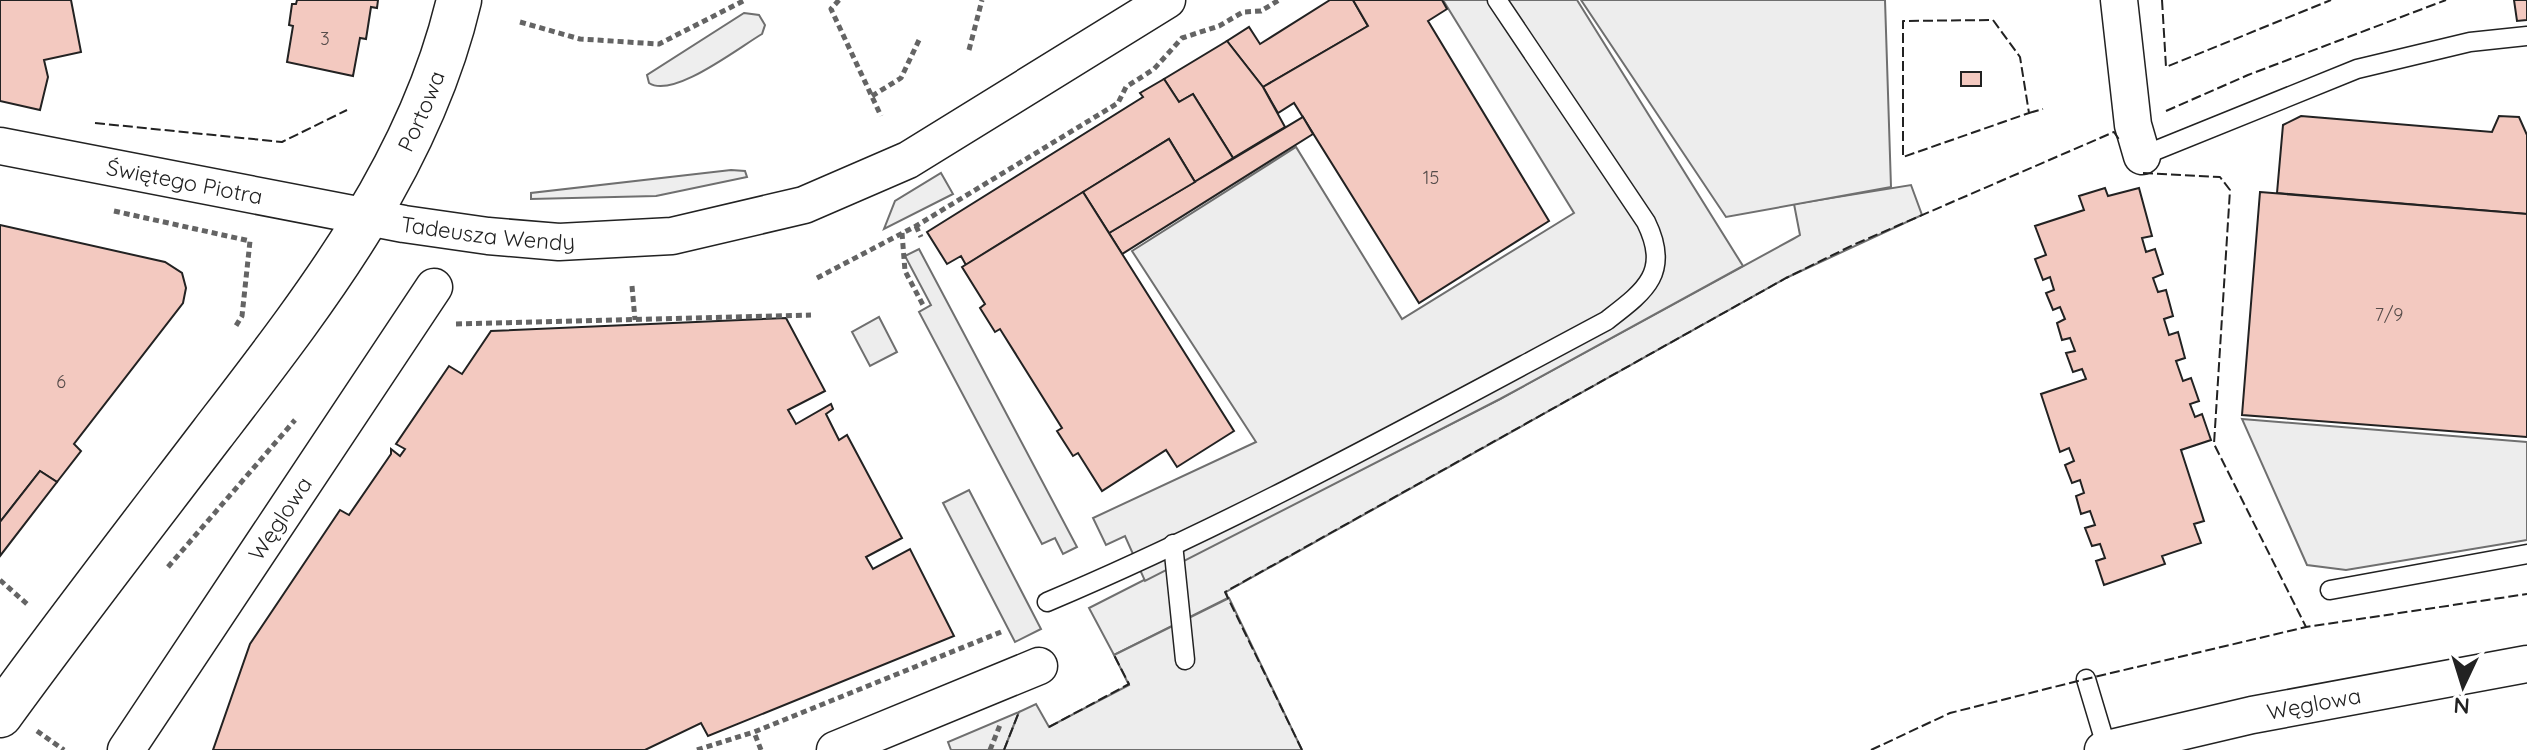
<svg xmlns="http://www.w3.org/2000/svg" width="2527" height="750" viewBox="0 0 2527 750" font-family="Quicksand,sans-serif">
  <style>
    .green { fill: #eee; stroke: #6f6f6f; stroke-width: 2 }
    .parking { fill: #ededed; stroke: #6f6f6f; stroke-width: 2 }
    .building { fill: #f3c9c0; stroke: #222; stroke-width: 2 }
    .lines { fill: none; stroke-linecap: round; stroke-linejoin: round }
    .lane-casing { stroke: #222; stroke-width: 21 }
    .street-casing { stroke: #222; stroke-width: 39 }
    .secondary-casing { stroke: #222; stroke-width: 47 }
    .path { stroke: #646464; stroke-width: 5; stroke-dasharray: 6 4; stroke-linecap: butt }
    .lane { stroke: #fff; stroke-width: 18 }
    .street { stroke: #fff; stroke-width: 36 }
    .secondary { stroke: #fff; stroke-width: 44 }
    .fence { stroke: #222; stroke-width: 2; stroke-dasharray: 10 4; stroke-linecap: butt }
    .labels { text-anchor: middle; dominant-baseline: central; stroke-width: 6; stroke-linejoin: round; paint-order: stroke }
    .number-label { font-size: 18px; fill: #564c4a }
    .street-label { font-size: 22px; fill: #222; stroke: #fff }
  </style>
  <rect width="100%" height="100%" fill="#fff"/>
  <g class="green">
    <path d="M744,13L759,15L765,25L762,34C738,48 673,99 649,83L647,75Z"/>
    <polygon points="731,170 745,171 747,177 656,196 531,199 531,193"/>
    <polygon points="941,173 953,194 884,229 895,201"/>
    <polygon points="1911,185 1922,215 1786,278 1226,592 1228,598 1114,655 1089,608 1500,399 1793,239 1800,235 1794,204"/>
    <polygon points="1019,712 1004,750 951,750 948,742"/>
  </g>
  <g class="parking">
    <polygon points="1443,0 1577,0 1743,266 1500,399 1145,581 1125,536 1106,545 1093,518 1256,442 1132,251 1296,147 1402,319 1574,213"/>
    <polygon points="1581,0 1885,0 1891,187 1726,217"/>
    <polygon points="919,249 1077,547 1063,554 1055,538 1042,544 919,312 931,305 905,256"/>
    <polygon points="879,317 897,352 870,366 852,332"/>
    <polygon points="2242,419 2527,442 2527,540 2346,570 2307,565"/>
    <polygon points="969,490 1041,629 1015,642 943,503"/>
    <polygon points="1229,598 1302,750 1004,750 1019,712 1036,704 1049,727 1129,685 1114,655"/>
  </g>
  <g class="building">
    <polygon points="0,0 71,0 81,52 44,60 48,77 40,110 0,101"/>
    <polygon points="297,0 378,0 377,8 371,7 366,39 360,38 353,76 287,62 293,26 289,25 292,4 296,4"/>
    <polygon points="1330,0 1353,0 1368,26 1263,87 1227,41 1249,27 1260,44"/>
    <polygon points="1353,0 1442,0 1447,9 1428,21 1549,221 1419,303 1294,103 1278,113 1263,87 1368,26"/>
    <polygon points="2514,0 2527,0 2527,20 2517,21"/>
    <polygon points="1227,41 1263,87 1285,127 1233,158 1193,94 1179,102 1164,79"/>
    <rect x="1961" y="72" width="20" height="14"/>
    <polygon points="1164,79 1179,102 1193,94 1233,158 1195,182 1169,139 966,265 961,256 947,264 927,232 1143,97 1140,93"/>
    <polygon points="2301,116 2492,132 2499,116 2519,117 2527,135 2527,214 2277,193 2283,125"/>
    <polygon points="1303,117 1313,134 1122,254 1109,233"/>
    <polygon points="1169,139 1195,182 1109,233 1083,192"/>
    <polygon points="2105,188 2108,196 2139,188 2152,236 2142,238 2146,252 2155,249 2163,274 2153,278 2158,292 2166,290 2173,316 2164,319 2169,335 2178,332 2185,358 2176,361 2183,381 2191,378 2199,401 2190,404 2195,417 2202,414 2211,440 2181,450 2204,521 2194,524 2201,543 2162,556 2165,564 2104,585 2096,561 2105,558 2100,544 2092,546 2085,528 2095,525 2090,511 2081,514 2076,496 2084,493 2080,480 2072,483 2065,465 2074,461 2069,448 2060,452 2041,394 2086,379 2082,369 2073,372 2066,353 2075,351 2070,338 2062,340 2057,323 2065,319 2060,307 2053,310 2046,293 2054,290 2050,277 2043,280 2035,259 2046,255 2035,226 2084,210 2079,196"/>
    <polygon points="1083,192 1234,431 1177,467 1166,450 1102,491 1078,453 1073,456 1057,431 1062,428 1000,329 995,332 980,308 985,304 962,267"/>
    <polygon points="2260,192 2527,214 2527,437 2242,415"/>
    <polygon points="0,225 165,262 182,273 186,288 183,303 74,444 81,451 57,482 40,471 0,522"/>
    <polygon points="786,318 825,391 788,410 796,424 831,404 833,409 826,414 839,440 847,435 902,538 866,557 873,569 910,549 954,636 708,736 701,723 645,750 213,750 250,644 340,510 349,515 391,454 391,449 400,456 405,449 396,444 449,366 462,374 491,331"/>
    <polygon points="40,471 57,482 0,556 0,522"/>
  </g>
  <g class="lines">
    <g class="lane-casing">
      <g id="lane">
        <polyline points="2142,156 2357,69 2470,42 2527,36"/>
        <polyline points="1173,544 1185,660"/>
        <polyline points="2330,590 2527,554"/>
        <path d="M1047,602C1239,521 1422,419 1606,321C1645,291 1671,273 1646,222L1497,0"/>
        <polyline points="2086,679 2107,749"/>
      </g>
    </g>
    <g class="street-casing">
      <g id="street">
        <polyline points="2119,0 2133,125 2142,156"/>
        <path id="s1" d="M0,146L404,224L488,236L559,242L672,236L804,205L908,160L1167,0"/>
        <path id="s2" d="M126,750L434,287"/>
        <polyline points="835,750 1039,666"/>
        <path id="s3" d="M2103,750L2252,715L2527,664"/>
      </g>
    </g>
    <g class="secondary-casing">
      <g id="secondary">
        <path id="s4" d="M0,715C69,620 141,527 212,434C314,301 420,167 459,0"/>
      </g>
    </g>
    <g class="path">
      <polyline points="839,0 831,9 881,116"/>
      <polyline points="520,22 580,39 659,44 745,0"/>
      <polyline points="969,50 982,0"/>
      <polyline points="872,96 901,78 920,38"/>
      <polyline points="114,211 250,241 242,316 234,329"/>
      <polyline points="916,226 921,237"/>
      <polyline points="902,233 905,271 923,305"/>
      <polyline points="817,278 916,226 1118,103 1126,87 1154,69 1182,38 1219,26 1243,12 1261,11 1279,0"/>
      <polyline points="632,286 635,320"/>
      <polyline points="456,324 811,315"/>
      <polyline points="168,567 295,420"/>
      <polyline points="0,580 28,605"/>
      <polyline points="37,731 64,750"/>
      <polyline points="697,750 754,732"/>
      <polyline points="761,750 754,732 1001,632"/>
      <polyline points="990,750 1000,725"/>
    </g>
    <use href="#lane" class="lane"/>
    <use href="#street" class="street"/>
    <use href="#secondary" class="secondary"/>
    <g class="fence">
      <polyline points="2162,0 2166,67 2331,0"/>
      <polygon points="1993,20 2020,57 2029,113 1903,157 1903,21"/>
      <polyline points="2166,111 2248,75 2446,0"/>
      <polyline points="2029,113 2043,109"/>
      <polyline points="95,123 282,142 347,110"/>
      <polyline points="2143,173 2220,177 2230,190 2214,444 2306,627"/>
      <polyline points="1049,727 1129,684 1114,655"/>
      <polyline points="1004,750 1019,712"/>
      <polyline points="1302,750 1225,592 1786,278 1853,245 2114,132 2120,141"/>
      <polyline points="1871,750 1950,713 2086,679 2306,627 2527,594"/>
    </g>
  </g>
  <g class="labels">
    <g class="number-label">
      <text x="325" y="38">3</text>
      <text x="1431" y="177">15</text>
      <text x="2389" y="314">7/9</text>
      <text x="61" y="381">6</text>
    </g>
    <g class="street-label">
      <text stroke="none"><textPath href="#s4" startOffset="738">Portowa</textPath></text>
      <text stroke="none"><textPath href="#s1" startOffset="188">Świętego Piotra</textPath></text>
      <text stroke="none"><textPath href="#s1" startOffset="496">Tadeusza Wendy</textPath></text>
      <text stroke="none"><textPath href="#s2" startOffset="278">Węglowa</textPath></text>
      <text stroke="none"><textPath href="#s3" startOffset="216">Węglowa</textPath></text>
    </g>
  </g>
  <g transform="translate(2463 686) rotate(184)" stroke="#ffffff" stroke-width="6" paint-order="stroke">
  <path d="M0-6L14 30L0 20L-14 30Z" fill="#222222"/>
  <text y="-12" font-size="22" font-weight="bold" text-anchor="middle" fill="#222222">N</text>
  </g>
</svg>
